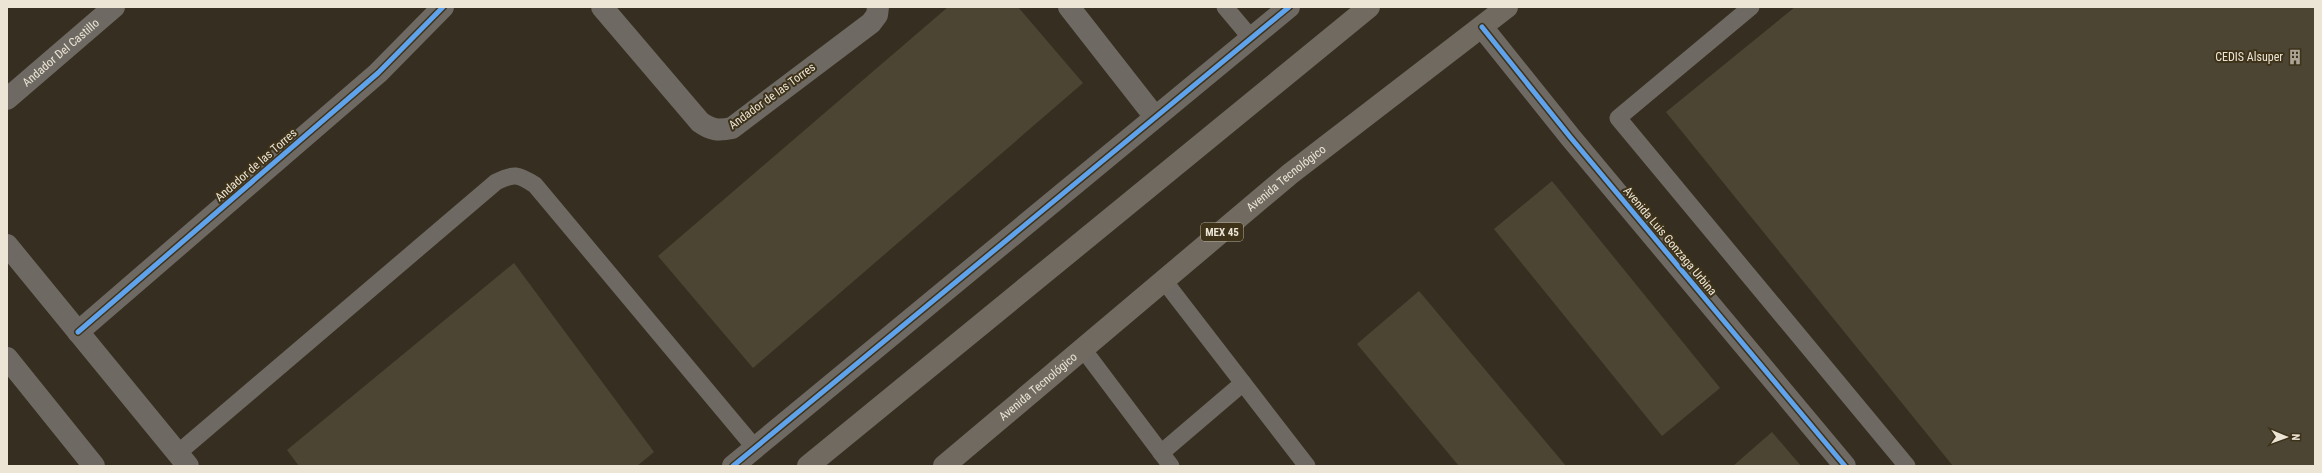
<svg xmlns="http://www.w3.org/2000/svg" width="2322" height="473" viewBox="0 0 2322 473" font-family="'Roboto Condensed',sans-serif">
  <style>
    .building { fill: #4d4534 }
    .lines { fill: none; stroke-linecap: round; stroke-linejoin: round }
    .service { stroke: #6e6a63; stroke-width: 17 }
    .minor { stroke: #6e6a63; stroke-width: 22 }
    .tertiary { stroke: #6e6a63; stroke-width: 22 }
    .primary { stroke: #706a61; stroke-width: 22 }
    .cycleway-casing { stroke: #3e3219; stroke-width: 8 }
    .cycleway { stroke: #60a3ed; stroke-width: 5 }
    .labels { text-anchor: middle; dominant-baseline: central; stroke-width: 4; stroke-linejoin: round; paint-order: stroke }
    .shield { fill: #3e3219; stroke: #b8af9d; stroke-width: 1 }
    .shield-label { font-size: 11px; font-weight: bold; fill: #ece5d6 }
    .street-label { font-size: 12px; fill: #ece5d6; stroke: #3e3219 }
    .poi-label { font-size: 12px; fill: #ece5d6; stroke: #3e3219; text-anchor: end }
  </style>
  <rect width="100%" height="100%" fill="#362f21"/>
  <g class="building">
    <polygon points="948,7 1018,7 1083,83 753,368 658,256"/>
    <polygon points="1795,7 2315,7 2315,466 1953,466 1666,112"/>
    <polygon points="1552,181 1720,388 1662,436 1494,229"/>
    <polygon points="514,263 654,452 637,466 299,466 287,450"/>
    <polygon points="1419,291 1566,466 1459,466 1357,344"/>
    <polygon points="1772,432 1801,466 1733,466"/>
  </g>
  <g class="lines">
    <g class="service">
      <polyline points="1225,7 1251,38"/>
      <polyline points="1751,7 1618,118 1907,466"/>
      <polyline points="1165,282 1307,466"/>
      <polyline points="1083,349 1171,466"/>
      <path d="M178,453L496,182C514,173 518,174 535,185L755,448"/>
      <polyline points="1161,453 1243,383"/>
    </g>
    <g class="minor">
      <path d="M602,7L700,122C711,130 718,131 732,128L871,23L877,15L878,7"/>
      <polyline points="1069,7 1155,117"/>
      <polyline points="1482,27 1571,138 1845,466"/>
      <path id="s1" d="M7,99L114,7"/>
      <polyline points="7,245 188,466"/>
      <polyline points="78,332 378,73 443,7"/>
      <polyline points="7,358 94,466"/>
    </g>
    <polyline class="tertiary" points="733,466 1289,7"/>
    <g class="primary">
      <polyline points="808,466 1369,7"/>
      <path id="s2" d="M944,466L1290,174L1507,7"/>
    </g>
    <g class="cycleway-casing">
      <g id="cycleway">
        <polyline points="1482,27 1571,138 1845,466"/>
        <polyline points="78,332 378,73 443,7"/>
        <polyline points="733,466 1289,7"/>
      </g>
    </g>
    <use href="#cycleway" class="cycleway"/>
  </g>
  <defs>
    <g id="building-bare" transform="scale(1.2)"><path d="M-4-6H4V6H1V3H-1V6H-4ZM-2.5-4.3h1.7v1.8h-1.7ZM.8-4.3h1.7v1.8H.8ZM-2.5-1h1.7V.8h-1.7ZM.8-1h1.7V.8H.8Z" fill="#aca597" stroke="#3e3219" stroke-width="2.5" paint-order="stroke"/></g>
  </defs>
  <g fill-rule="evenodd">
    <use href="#building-bare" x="2295" y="57"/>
  </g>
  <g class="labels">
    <rect class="shield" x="1201" y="223" width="42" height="18" rx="3"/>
    <g class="shield-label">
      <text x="1222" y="232">MEX 45</text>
    </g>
    <g class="street-label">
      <text stroke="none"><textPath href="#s1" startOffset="71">Andador Del Castillo</textPath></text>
      <text transform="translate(772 96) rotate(-36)">Andador de las Torres</text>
      <text transform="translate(256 165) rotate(-41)">Andador de las Torres</text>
      <text stroke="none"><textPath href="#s2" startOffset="447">Avenida Tecnológico</textPath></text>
      <text transform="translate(1670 241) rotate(50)">Avenida Luis Gonzaga Urbina</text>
      <text stroke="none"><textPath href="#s2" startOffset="123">Avenida Tecnológico</textPath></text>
    </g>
    <g class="poi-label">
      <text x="2283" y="57">CEDIS Alsuper</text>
    </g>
  </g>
  <rect width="2322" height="473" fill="none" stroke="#ece5d6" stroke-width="16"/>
  <g transform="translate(2286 437) rotate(91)" stroke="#3e3219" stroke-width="3" paint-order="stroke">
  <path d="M0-3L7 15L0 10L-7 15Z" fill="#ece5d6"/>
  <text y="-6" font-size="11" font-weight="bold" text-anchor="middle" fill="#ece5d6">N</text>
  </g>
</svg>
